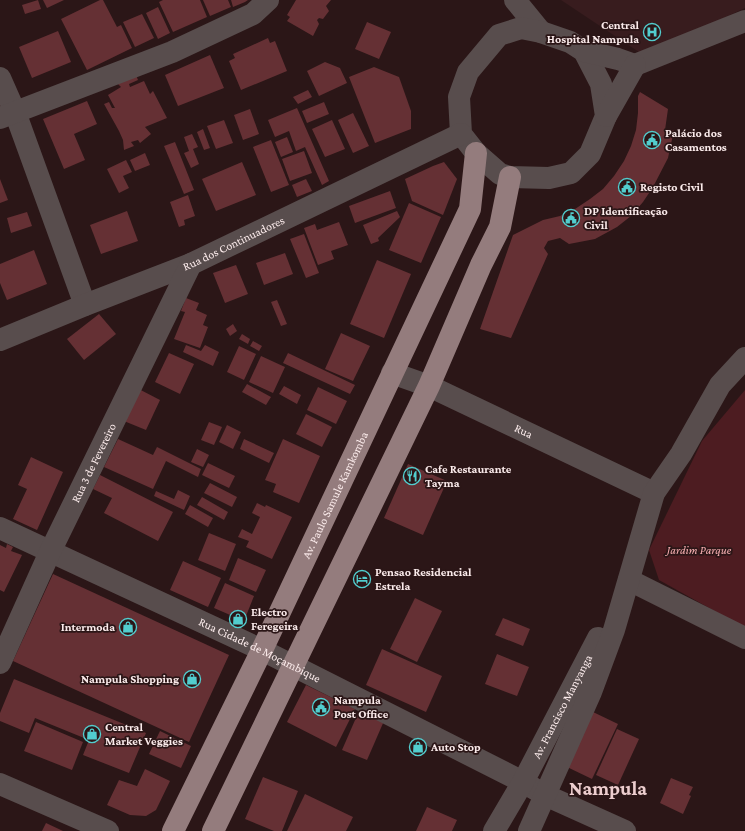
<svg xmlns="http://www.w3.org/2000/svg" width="745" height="831" viewBox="0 0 745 831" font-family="'Crimson Pro',serif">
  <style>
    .built { fill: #381c1e }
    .green { fill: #4d1c21 }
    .building { fill: #653034 }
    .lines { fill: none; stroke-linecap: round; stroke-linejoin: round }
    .minor { stroke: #584d4d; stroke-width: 22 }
    .major { stroke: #947c7d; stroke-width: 22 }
    .labels { text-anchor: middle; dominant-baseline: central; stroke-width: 3.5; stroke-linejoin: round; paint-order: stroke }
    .poi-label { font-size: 12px; font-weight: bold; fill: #fbebeb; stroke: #2b1617; text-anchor: start }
    .street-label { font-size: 12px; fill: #fbebeb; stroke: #2b1617 }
    .park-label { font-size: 12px; font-style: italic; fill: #f8afb2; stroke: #2b1617 }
    .town-label { font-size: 20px; font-weight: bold; fill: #edcecf; stroke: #2b1617 }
  </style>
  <rect width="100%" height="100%" fill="#2b1617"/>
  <polygon class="built" points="561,0 745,0 745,8 645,56"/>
  <polygon class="green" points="745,390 745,628 659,580 649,550 702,441"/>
  <g class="building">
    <polygon points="38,0 41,9 25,14 22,5"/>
    <polygon points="43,0 64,0 47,8"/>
    <polygon points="100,0 103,0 117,27 121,25 132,48 87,70 61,19"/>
    <polygon points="163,0 200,0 207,17 173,32 159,2"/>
    <polygon points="203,0 228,0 231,7 210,16"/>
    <polygon points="231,0 248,0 245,2 233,7"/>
    <polygon points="296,0 331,0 326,6 329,11 323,19 319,18 317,20 319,24 313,36 287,21 290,17 287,15"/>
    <polygon points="158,7 170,33 158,39 146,13"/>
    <polygon points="142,14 154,38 135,47 123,22"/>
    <polygon points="367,22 391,32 379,59 355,49"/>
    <polygon points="58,31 71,62 32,78 19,47"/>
    <polygon points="268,38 270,43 275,41 287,71 241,90 229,61 235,58 233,54"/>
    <polygon points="210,55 224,88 178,106 165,75"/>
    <polygon points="325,62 340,68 347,83 319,96 307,71"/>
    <polygon points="374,67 399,77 411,111 411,129 375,143 349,77"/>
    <polygon points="136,75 138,80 129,84 130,87 144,81 150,94 153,91 167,118 145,127 151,134 140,143 138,140 131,142 134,146 124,150 123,140 119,131 104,104 109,102 112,108 115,108 108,95 121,87 117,83"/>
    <polygon points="308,90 312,97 298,104 293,97"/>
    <polygon points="640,92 668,109 665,130 674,130 668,158 653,187 643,202 631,216 617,227 595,239 569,244 560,238 548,241 544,248 548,254 511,338 480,329 513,235 543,220 560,216 575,209 590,199 603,189 614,176 624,161 631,146 636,130 638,113 638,96"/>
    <polygon points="87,101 97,124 74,134 85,160 64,169 43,119"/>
    <polygon points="324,102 329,114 307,123 302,111"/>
    <polygon points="297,108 329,181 322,185 305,147 296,151 289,131 275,137 268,120"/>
    <polygon points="250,109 259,134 243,140 234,115"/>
    <polygon points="353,113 369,146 353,153 338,120"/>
    <polygon points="224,120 233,143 216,149 207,126"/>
    <polygon points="332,120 345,149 325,157 312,129"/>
    <polygon points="203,129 210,148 204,150 197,132"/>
    <polygon points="192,134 198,147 193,149 199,164 191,168 184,153 189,151 184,137"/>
    <polygon points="287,137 293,152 281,157 275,142"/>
    <polygon points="271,140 289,185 271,192 253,147"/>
    <polygon points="175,142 194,190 184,194 164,146"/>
    <polygon points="304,151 312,173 290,181 282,159"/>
    <polygon points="145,153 150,165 135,171 130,160"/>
    <polygon points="126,160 132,172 123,176 129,188 119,193 107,169"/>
    <polygon points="242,162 256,195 216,211 202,179"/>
    <polygon points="444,162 457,179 443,215 412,201 405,179 433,166"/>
    <polygon points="0,179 8,200 0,203"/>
    <polygon points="306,179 312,191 297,197 292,185"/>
    <polygon points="390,191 396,208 355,223 349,206"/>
    <polygon points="188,195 195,216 184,220 185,225 179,227 170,202"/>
    <polygon points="409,203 441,217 421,263 389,250"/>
    <polygon points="127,211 138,241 101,254 90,225"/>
    <polygon points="397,211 400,217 378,238 379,241 371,244 363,225"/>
    <polygon points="27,212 32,226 11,233 7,218"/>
    <polygon points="339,222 348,245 331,251 334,259 318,265 304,228 315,224 317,230"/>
    <polygon points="304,234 319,273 306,278 290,239"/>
    <polygon points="34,250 47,284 7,300 0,283 0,264"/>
    <polygon points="285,253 293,274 264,285 256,263"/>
    <polygon points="377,260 411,274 384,338 350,324"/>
    <polygon points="236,265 248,294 225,303 213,273"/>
    <polygon points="186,298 199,303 196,310 207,315 203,325 208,327 200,348 174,339 185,312 181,311"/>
    <polygon points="277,300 287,324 281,326 271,302"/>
    <polygon points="99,314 116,334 84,360 67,339"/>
    <polygon points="233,324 237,331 230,336 226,329"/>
    <polygon points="341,333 370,346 353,381 325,369"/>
    <polygon points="242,334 250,339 248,344 239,339"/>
    <polygon points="253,341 262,346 259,351 250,346"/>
    <polygon points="186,345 201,351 205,345 219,352 213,366 183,352"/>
    <polygon points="239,346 256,354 244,380 227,372"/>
    <polygon points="169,353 194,364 180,394 155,382"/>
    <polygon points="288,353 355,385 350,394 283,363"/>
    <polygon points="261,356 285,367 273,393 249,382"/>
    <polygon points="247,384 271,397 266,405 242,392"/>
    <polygon points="133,386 160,400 146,430 119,419"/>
    <polygon points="284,386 301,395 297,404 279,394"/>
    <polygon points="318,387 347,401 336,424 307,410"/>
    <polygon points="306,414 332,427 322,447 296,434"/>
    <polygon points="209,422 222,427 214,445 201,440"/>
    <polygon points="227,425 241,432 233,449 219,442"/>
    <polygon points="118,439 153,455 157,447 201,469 198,477 166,461 153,489 104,467"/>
    <polygon points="244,439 274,453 269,463 240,449"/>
    <polygon points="283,439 320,456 299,503 273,492 276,484 265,480"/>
    <polygon points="197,449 209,455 203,467 191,462"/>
    <polygon points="31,457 63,472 37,530 13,519 27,489 18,485"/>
    <polygon points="208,463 235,476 229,488 202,475"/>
    <polygon points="408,464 447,481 423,535 384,518"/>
    <polygon points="100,475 173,512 158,541 104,513 112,498 93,489"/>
    <polygon points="210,483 237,497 232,507 204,493"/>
    <polygon points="178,490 190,496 184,510 154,496 156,491 174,499"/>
    <polygon points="202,497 228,512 224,520 197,505"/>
    <polygon points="257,503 265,507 266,505 292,517 272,559 246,547 249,541 238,537 242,529 252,534 260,517 252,513"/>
    <polygon points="190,505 213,518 208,527 185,514"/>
    <polygon points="209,533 236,544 225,571 198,560"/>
    <polygon points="7,544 13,547 11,551 22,555 4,592 0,590 0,545 6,548"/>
    <polygon points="238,558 266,570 256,592 229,580"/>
    <polygon points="183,561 221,578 208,607 170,590"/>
    <polygon points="53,574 229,655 189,742 13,661"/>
    <polygon points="225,583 254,596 244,621 214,608"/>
    <polygon points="415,598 442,611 417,662 390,649"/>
    <polygon points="503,618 530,629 523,646 495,635"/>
    <polygon points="382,649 442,676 426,712 366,685"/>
    <polygon points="497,654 529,667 517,696 485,684"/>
    <polygon points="14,679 146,733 129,773 83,755 89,740 35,718 29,733 0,721 0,713"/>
    <polygon points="306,685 355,709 336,747 287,722"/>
    <polygon points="359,711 384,721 367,760 342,750"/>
    <polygon points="593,712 618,724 592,779 567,767"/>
    <polygon points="36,722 83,742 72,770 24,751"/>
    <polygon points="617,729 639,739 618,785 596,775"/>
    <polygon points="160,731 191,746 181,768 149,754"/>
    <polygon points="145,769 170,781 156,810 146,816 130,815 107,805 119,780 137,786"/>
    <polygon points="263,777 298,791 282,831 274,831 245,819"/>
    <polygon points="671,778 693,787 689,795 691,796 683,814 660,803"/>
    <polygon points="305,794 353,817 346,831 287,831"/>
    <polygon points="427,807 457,820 452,831 416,831"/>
    <polygon points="46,823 63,831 42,831"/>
  </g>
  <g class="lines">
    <g class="minor">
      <polyline points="515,0 541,32"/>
      <polygon points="521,28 541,32 570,42 584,51 601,84 606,116 590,154 571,173 549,178 510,177 500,174 476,153 461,134 459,97 468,72 499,35"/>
      <polyline points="584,51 618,59 635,65"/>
      <polyline points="635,65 745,21"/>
      <polyline points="0,78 15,112 85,305"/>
      <polyline points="606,116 635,65"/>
      <polyline points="0,118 172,52 253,14 268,0"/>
      <path id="s1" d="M0,340L85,305L191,264L461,134"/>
      <path id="s2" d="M392,373L429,386L654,493"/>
      <path id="s3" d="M0,528L262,650L523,782L545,795L625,831"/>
      <polyline points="629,580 745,638"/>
      <path id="s4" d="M0,663L50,552L191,264"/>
      <polyline points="0,784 108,831"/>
      <path id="s5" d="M494,831L523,782L598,638"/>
      <polyline points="529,831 591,692 614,630 654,493 681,454 720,385 745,358"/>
    </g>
    <g class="major">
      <path id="s6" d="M173,831L262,650L470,209L476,153"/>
      <polyline points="213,831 429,386 481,265 500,227 510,177"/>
    </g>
  </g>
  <defs>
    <g id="hospital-ring" transform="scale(0.9)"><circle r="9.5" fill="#2b1617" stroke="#52cdce" stroke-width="1.5"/><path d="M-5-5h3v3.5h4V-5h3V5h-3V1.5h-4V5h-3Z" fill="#52cdce"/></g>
    <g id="civic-ring" transform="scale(0.9)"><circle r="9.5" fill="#2b1617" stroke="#52cdce" stroke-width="1.5"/><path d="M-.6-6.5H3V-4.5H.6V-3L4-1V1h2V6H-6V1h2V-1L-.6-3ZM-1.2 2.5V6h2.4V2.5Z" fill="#52cdce"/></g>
    <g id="restaurant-ring" transform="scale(0.9)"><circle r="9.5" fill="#2b1617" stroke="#52cdce" stroke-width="1.5"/><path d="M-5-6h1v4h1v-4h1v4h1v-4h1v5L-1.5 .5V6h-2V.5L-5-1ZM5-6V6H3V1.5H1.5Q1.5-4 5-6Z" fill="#52cdce"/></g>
    <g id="hotel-ring" transform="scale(0.9)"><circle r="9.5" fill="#2b1617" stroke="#52cdce" stroke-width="1.5"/><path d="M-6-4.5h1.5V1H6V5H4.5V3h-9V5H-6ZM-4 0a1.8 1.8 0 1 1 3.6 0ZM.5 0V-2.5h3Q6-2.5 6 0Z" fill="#52cdce"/></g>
    <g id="shop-ring" transform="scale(0.9)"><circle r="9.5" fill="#2b1617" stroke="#52cdce" stroke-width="1.5"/><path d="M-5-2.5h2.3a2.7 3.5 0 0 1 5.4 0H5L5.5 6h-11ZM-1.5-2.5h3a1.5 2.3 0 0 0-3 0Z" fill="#52cdce"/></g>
  </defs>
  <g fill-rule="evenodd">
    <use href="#hospital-ring" x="652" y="32"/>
    <use href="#civic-ring" x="652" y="140"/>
    <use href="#civic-ring" x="627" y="187"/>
    <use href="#civic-ring" x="571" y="218"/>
    <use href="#restaurant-ring" x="412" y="476"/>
    <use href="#hotel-ring" x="362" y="579"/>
    <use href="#shop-ring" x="238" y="619"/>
    <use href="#shop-ring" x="128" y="627"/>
    <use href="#shop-ring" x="192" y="679"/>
    <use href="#civic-ring" x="321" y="707"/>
    <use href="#shop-ring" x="92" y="734"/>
    <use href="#shop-ring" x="418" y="747"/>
  </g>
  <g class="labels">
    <g class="poi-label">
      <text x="639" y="25" text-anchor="end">Central<tspan x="639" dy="14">Hospital Nampula</tspan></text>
      <text x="665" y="133">Palácio dos<tspan x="665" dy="14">Casamentos</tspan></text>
      <text x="640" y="187">Registo Civil</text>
      <text x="584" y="211">DP Identificação<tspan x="584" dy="14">Civil</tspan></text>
      <text x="425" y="469">Cafe Restaurante<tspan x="425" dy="14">Tayma</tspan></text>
      <text x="375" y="572">Pensao Residencial<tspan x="375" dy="14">Estrela</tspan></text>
      <text x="251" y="612">Electro<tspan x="251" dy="14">Feregeira</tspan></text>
      <text x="115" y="627" text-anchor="end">Intermoda</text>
      <text x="179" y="679" text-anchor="end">Nampula Shopping</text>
      <text x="334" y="700">Nampula<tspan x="334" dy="14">Post Office</tspan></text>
      <text x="105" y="727">Central<tspan x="105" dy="14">Market Veggies</tspan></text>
      <text x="431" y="747">Auto Stop</text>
    </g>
    <g class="street-label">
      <text stroke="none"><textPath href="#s1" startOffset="253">Rua dos Continuadores</textPath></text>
      <text stroke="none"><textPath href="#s2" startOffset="144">Rua</textPath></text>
      <text stroke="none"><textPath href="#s4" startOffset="221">Rua 3 de Fevereiro</textPath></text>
      <text stroke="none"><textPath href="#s6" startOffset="373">Av. Paulo Samule Kamkomba</textPath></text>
      <text stroke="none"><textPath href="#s3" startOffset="287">Rua Cidade de Moçambique</textPath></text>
      <text stroke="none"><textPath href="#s5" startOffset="142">Av. Francisco Manyanga</textPath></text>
    </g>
    <g class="park-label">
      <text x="699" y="550">Jardim Parque</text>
    </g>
    <g class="town-label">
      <text x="608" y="788">Nampula</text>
    </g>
  </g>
</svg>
